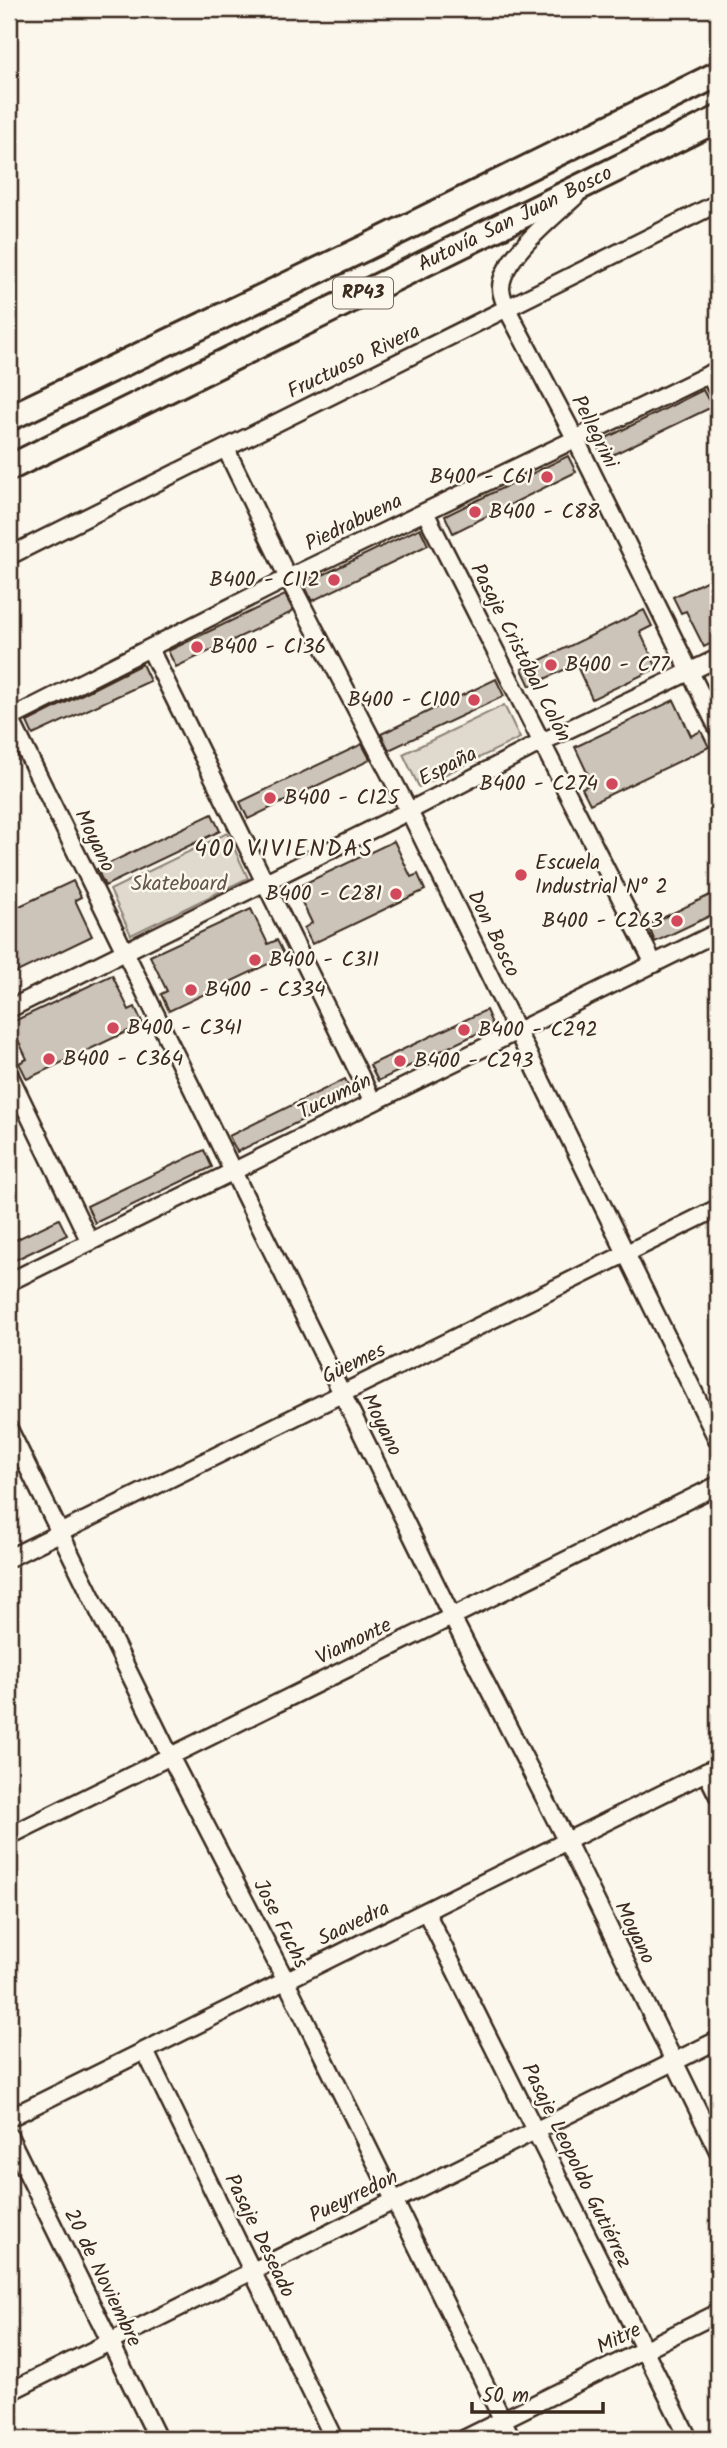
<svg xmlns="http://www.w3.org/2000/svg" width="727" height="2448" viewBox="0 0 727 2448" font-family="Kalam,sans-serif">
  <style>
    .green { fill: #dfd9ce; stroke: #8d8276; stroke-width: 2 }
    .building { fill: #ccc4b9; stroke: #3b2a1e; stroke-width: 2 }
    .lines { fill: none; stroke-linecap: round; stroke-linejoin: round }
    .street-casing { stroke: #3b2a1e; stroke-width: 21 }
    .primary-casing { stroke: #3b2a1e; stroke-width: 30 }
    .street { stroke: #fbf7ec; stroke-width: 16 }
    .primary { stroke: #fbf7ec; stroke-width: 24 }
    .poi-dot { fill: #d1495b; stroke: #fbf7ec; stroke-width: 2.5 }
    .labels { text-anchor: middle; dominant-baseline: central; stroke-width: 5; stroke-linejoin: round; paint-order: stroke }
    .shield { fill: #fbf7ec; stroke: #75685c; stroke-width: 2 }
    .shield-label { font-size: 19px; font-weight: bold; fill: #3b2a1e }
    .street-label { font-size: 21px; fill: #3b2a1e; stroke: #fbf7ec }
    .poi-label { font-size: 21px; fill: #3b2a1e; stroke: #fbf7ec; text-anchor: start }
    .park-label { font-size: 21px; fill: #64564a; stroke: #fbf7ec }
    .neighbourhood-label { font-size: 23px; letter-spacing: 2px; fill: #3b2a1e; stroke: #fbf7ec }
  </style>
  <rect width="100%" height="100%" fill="#fbf7ec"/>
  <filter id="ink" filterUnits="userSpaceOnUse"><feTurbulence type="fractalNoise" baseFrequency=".0143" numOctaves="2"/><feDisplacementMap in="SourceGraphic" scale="14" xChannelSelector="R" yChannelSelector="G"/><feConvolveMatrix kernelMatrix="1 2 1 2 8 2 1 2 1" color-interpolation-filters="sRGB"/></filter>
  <g filter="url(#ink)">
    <g class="green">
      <polygon points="504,705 520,738 419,787 403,754"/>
      <polygon points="227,833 248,878 131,935 110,890"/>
    </g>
    <g class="building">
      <polygon points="703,390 712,407 604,459 596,443"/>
      <polygon points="568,456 576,472 453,533 445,516"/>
      <polygon points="420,528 428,545 312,601 304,584"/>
      <polygon points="718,575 718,640 704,647 686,611 681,613 673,597"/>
      <polygon points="285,595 293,610 290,613 176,667 168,651"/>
      <polygon points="644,610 652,626 640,632 657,668 592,699 576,664 530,686 522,669"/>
      <polygon points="142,664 150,681 33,735 27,722"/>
      <polygon points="496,679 504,696 389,750 381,734"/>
      <polygon points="674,700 691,736 701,731 709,747 590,804 582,788 592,783 575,747"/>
      <polygon points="362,744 370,759 368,761 248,819 240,802"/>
      <polygon points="212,814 220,831 105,886 97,869"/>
      <polygon points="394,841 411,877 418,874 425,890 312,944 304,928 312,923 295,888"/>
      <polygon points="73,881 81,897 75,900 92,936 9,976 9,911"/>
      <polygon points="718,891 718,912 655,942 648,925"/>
      <polygon points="251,909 268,944 277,940 285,956 169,1011 161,994 167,991 150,956"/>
      <polygon points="112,975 129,1010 135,1007 143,1024 27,1079 19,1063 27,1059 10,1023"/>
      <polygon points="486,1010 493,1026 378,1081 370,1065"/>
      <polygon points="345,1079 353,1095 237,1152 229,1136"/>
      <polygon points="204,1150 212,1167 95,1223 87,1206"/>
      <polygon points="59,1219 67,1235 15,1260 9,1243"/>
    </g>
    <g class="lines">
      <g class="street-casing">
        <g id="street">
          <path d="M576,196C555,216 501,258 501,288C501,295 505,303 507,309L575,438L718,729"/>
          <polyline points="709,374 718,392"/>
          <polyline points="226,449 288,578 409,811 718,1441"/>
          <polyline points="425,512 654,964"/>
          <polyline points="9,556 718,203"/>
          <polyline points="150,649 373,1102"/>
          <polyline points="9,716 452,1617 567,1842 718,2151"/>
          <polyline points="9,719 288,578 718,370"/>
          <polyline points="9,1009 409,811 542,742 718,658"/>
          <polyline points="9,1074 90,1242"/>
          <polyline points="9,1282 718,932"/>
          <polyline points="9,1429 170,1756 286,1981 512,2439"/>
          <polyline points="9,1558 718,1208"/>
          <polyline points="706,1772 718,1796"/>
          <polyline points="9,1836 718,1485"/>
          <polyline points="426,1912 689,2439"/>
          <polyline points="145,2051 334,2439"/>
          <polyline points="9,2118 718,1766"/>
          <polyline points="9,2136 158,2439"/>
          <polyline points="9,2392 718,2040"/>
          <polyline points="464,2439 718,2313"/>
        </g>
      </g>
      <g class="primary-casing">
        <g id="primary">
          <polyline points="9,418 365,248 718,74"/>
          <path id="s1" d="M9,468L718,119"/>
        </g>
      </g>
      <use href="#street" class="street"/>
      <use href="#primary" class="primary"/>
    </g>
  </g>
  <g class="poi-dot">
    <circle cx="547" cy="477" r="7"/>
    <circle cx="475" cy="512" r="7"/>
    <circle cx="334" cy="580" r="7"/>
    <circle cx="197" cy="647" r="7"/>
    <circle cx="551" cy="665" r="7"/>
    <circle cx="474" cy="700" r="7"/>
    <circle cx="612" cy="784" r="7"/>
    <circle cx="270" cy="798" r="7"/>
    <circle cx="521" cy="875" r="7"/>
    <circle cx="396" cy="894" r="7"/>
    <circle cx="677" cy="921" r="7"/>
    <circle cx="255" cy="960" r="7"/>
    <circle cx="191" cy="990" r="7"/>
    <circle cx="113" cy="1028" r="7"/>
    <circle cx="464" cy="1030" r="7"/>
    <circle cx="49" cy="1059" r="7"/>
    <circle cx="400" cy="1061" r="7"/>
  </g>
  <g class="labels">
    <rect class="shield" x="333" y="277.5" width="60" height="31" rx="5"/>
    <g class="shield-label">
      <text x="363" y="293">RP43</text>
    </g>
    <g class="street-label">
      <text stroke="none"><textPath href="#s1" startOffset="564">Autovía San Juan Bosco</textPath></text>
      <text transform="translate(354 362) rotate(-26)">Fructuoso Rivera</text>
      <text transform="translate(594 432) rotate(63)">Pellegrini</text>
      <text transform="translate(354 523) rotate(-26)">Piedrabuena</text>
      <text transform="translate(520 653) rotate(63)">Pasaje Cristóbal Colón</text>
      <text transform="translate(448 767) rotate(-27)">España</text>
      <text transform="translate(94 841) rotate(64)">Moyano</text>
      <text transform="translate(493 934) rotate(64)">Don Bosco</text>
      <text transform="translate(335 1097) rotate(-26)">Tucumán</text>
      <text transform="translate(354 1364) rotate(-26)">Güemes</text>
      <text transform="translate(381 1425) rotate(64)">Moyano</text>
      <text transform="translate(354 1642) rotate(-26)">Viamonte</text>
      <text transform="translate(280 1924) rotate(63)">Jose Fuchs</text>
      <text transform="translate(354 1924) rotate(-26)">Saavedra</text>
      <text transform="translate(634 1933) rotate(64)">Moyano</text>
      <text transform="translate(576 2166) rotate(64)">Pasaje Leopoldo Gutiérrez</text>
      <text transform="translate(354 2197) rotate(-26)">Pueyrredon</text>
      <text transform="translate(259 2236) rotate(64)">Pasaje Deseado</text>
      <text transform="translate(102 2278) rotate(64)">20 de Noviembre</text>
      <text transform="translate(619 2339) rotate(-26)">Mitre</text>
    </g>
    <g class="poi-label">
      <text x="533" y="477" text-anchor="end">B400 - C61</text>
      <text x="489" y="512">B400 - C88</text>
      <text x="320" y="580" text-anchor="end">B400 - C112</text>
      <text x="211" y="647">B400 - C136</text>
      <text x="565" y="665">B400 - C77</text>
      <text x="460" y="700" text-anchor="end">B400 - C100</text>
      <text x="598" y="784" text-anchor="end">B400 - C274</text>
      <text x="284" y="798">B400 - C125</text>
      <text x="535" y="863">Escuela<tspan x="535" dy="24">Industrial N° 2</tspan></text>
      <text x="382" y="894" text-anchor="end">B400 - C281</text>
      <text x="663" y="921" text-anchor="end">B400 - C263</text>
      <text x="269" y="960">B400 - C311</text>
      <text x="205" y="990">B400 - C334</text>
      <text x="127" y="1028">B400 - C341</text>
      <text x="478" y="1030">B400 - C292</text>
      <text x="63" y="1059">B400 - C364</text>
      <text x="414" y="1061">B400 - C293</text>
    </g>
    <g class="park-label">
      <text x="179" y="884">Skateboard</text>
    </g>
    <g class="neighbourhood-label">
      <text x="284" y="850">400 VIVIENDAS</text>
    </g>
  </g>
  <rect width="727" height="2448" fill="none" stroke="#fbf7ec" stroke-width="35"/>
  <rect x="18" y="18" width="692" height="2413" fill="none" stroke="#3b2a1e" stroke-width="2.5" filter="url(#ink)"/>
  <path d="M472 2402v10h131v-10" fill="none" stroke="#3b2a1e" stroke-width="3.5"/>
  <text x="482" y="2402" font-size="21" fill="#3b2a1e" stroke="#fbf7ec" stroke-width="5" paint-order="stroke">50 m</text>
</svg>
